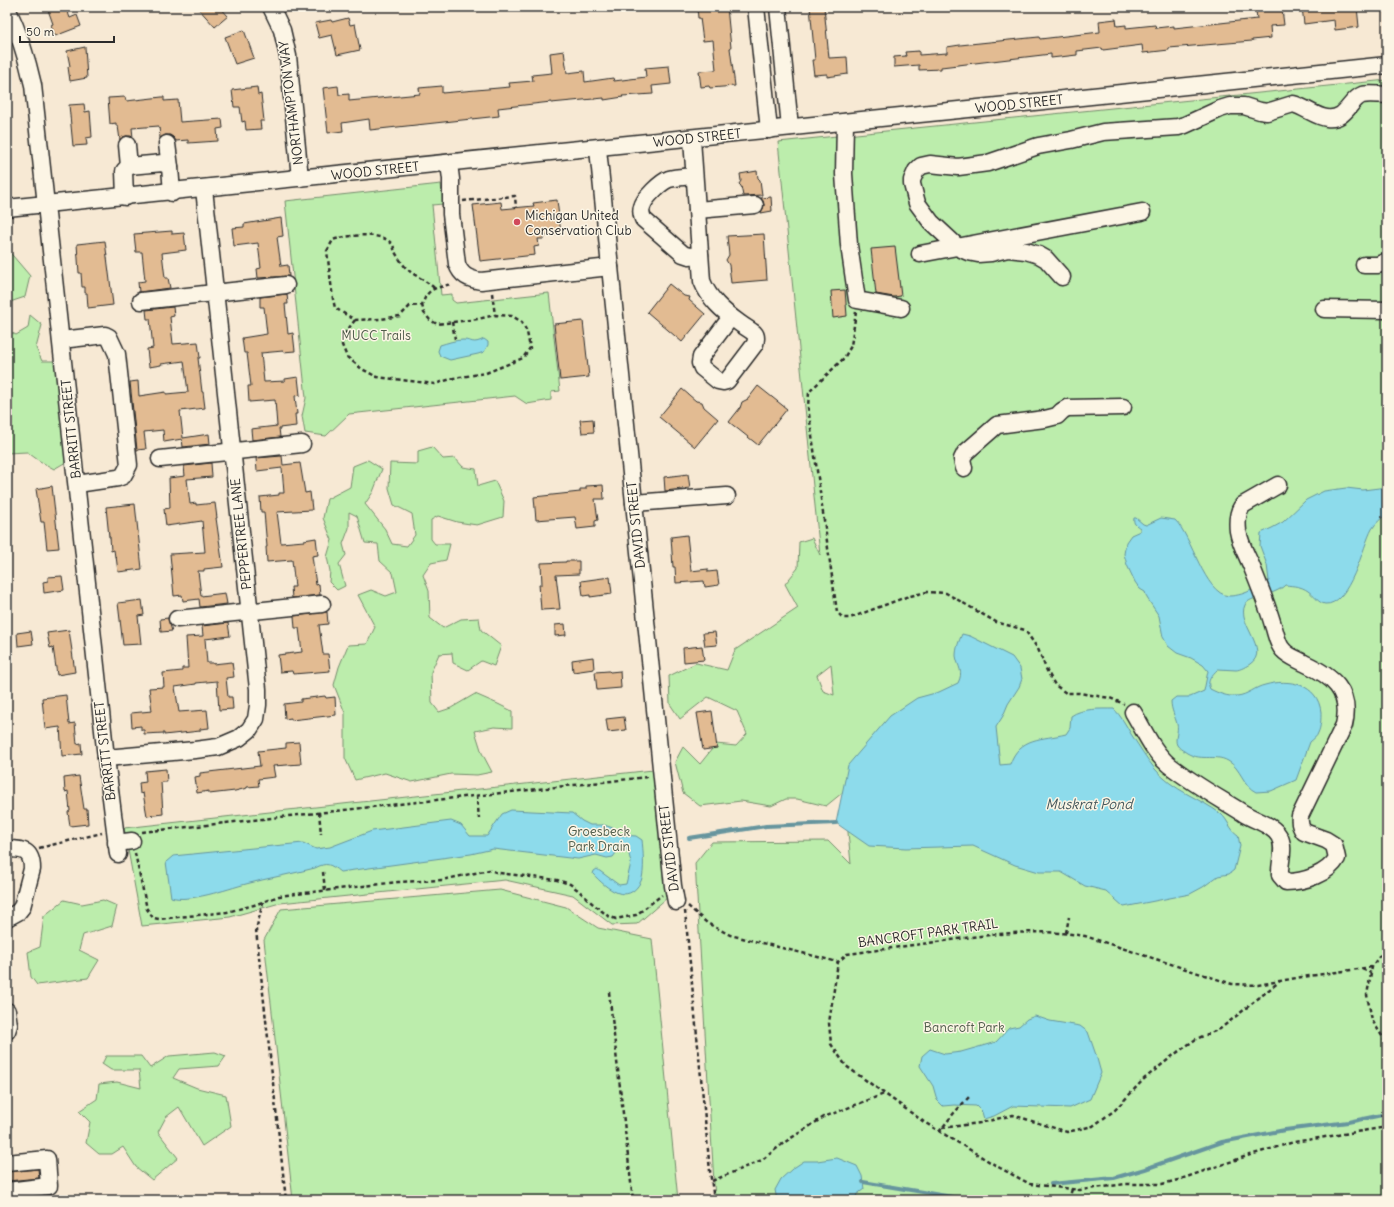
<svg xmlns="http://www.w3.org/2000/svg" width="1394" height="1207" viewBox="0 0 1394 1207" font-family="Delius,sans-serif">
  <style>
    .green { fill: #bcedac; stroke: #748c6c; fill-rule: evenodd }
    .water { fill: #8ddbeb; stroke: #66959e }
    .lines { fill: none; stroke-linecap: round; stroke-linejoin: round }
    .stream { stroke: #66959e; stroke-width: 4 }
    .building { fill: #e2bb92; stroke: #2b2b2b }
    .minor-casing { stroke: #2b2b2b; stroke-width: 19 }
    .path { stroke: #2b2b2b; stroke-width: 2.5; stroke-dasharray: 4 3; stroke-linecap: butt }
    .minor { stroke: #fcf5e5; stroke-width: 16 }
    .poi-dot { fill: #d1495b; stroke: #fcf5e5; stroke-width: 1.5 }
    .labels { text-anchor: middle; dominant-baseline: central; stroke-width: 3; stroke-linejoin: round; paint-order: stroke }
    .street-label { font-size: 13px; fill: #2b2b2b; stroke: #fcf5e5 }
    .poi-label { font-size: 13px; fill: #2b2b2b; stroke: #fcf5e5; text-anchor: start }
    .park-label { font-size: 13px; fill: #4f5c4b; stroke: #fcf5e5 }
    .water-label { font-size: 14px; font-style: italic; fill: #44575b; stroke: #fcf5e5 }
  </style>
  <rect width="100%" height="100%" fill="#f7e9d4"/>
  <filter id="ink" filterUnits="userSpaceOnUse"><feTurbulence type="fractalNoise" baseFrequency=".025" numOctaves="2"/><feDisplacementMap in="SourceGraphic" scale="8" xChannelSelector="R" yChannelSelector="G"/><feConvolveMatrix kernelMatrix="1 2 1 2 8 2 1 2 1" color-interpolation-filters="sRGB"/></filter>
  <g filter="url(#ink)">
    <g class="green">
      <path d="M1387,80V1200H715L695,863L712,842L828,841L851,864L844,790L842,793L826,806L797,799H786L771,806L741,801L700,806L683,793L675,762L683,747L700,764L716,744L736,746L747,734L737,711L708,697L680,719L670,704L669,676L696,663L727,670L735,650L798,608L785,584L798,568L799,542L812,538L820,555L778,142ZM831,664L834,695L823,691L817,675Z"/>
      <polygon points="441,184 443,204 432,205 441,295 452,294 452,300 456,303 549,293 560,391 551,392 551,400 527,404 515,396 349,414 326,436 305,433 302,416 306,398 285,201"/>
      <polygon points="7,249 30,276 25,297 7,303"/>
      <polygon points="30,315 42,325 36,348 42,361 54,361 61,382 66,462 54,469 38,460 27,452 7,453 7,330 16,335 28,328"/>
      <polygon points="432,447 443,459 455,458 463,467 476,469 478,486 495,481 504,501 503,517 477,525 457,522 438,516 431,520 431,539 435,544 450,544 446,560 431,563 423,575 429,591 430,618 443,628 461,619 479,618 481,630 501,646 494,666 481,661 468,670 453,663 452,653 439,654 431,672 432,703 439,712 451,708 475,694 498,704 512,711 512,728 494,727 475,731 482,753 492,772 477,775 451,774 412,782 385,773 355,780 345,758 345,713 334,685 339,667 348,645 367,644 375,627 358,595 371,590 386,596 397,592 393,573 380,561 378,544 365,543 357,516 349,512 349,528 343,544 346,555 339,564 345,586 337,590 329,582 330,571 327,557 332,540 323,518 327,499 350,487 353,466 368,460 382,469 373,492 365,504 385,529 392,544 407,546 415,535 412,514 394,505 389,488 390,463 418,464 418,451"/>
      <polygon points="653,770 668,897 637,924 612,925 573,895 505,880 280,903 230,917 142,926 124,828"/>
      <polygon points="500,890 566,907 598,928 652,939 678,1200 293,1200 264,940 281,909"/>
      <polygon points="64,900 82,904 103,900 117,906 112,926 83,935 79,950 99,960 88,978 37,985 31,977 28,952 40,947 44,916"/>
      <polygon points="215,1052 226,1056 219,1066 179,1069 173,1078 197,1088 226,1095 231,1126 202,1146 179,1107 166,1117 158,1132 178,1158 152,1180 136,1167 123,1147 112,1154 99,1154 86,1143 90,1122 79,1111 97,1099 99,1084 117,1082 141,1088 139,1070 111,1070 102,1064 106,1056 141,1056 150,1068 169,1056"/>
    </g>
    <g class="water">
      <path d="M484,339L488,342V345L484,352L478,354L450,360L440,356L438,351L440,345C447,343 455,340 463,340C473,340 472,345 484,339Z"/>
      <path d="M1387,487V514C1381,518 1376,523 1372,529C1363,545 1350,606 1325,604C1318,603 1314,595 1308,591C1301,586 1294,586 1285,585C1275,596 1249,596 1245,605C1236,623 1271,650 1250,664C1247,666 1240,670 1236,670C1230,670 1224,669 1218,669C1212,675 1206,681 1210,689C1218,693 1227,697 1237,696C1248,695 1255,687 1265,685C1289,678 1318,684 1321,712C1321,719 1321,727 1318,733C1317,737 1313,739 1310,742L1296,780L1271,791L1256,792C1243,786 1241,768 1228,761C1214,753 1200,763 1184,751C1182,750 1179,748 1177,745C1174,739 1179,731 1177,724C1175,716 1171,710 1171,701L1176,697H1190L1204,691L1208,671L1203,665L1191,658L1177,653L1168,646L1163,637L1159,616L1147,598L1145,592L1140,589L1135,582L1127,565L1124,554L1126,542L1131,535L1140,531V528C1136,525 1133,524 1134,518H1136L1143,524L1146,525L1161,518L1175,520C1192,536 1204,594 1229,596C1237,596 1247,593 1253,589C1259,585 1263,581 1269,581L1267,565L1260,546L1261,533L1272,528L1283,522L1306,500L1324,491L1346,488L1363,490Z"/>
      <path d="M962,634L970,636L1012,657L1020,668L1022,679L1019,687L1008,704L1003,716L996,727L1000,765L1010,764C1020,736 1042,740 1066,734L1070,728L1071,716C1082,708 1100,709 1114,709C1121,716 1126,725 1131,734C1139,746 1146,758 1155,769C1173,791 1200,798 1221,814C1228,820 1230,830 1238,835L1240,846L1234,870L1229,874L1218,876L1203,887L1190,894L1124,907L1106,891L1085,886L1061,872H1039L1015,865L973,846L906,848L869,846L836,823L848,765L890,716L917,698L939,692L958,683C964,671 958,668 956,656C956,648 959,641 962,634Z"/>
      <path d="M511,810L572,813L582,821L590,825H604L616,829L621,835L636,836L642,840C643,848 645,873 641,881C628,907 606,888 593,874L594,871L597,869L619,885L626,884L631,863L628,850L619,849L613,857L607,858L596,855L578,859L493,849L471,854L340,872C330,864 327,862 315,868C292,874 268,878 246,884C227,889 189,903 171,897L166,862L173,856L303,843L316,849L330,847L372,831L451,821L461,825L470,836H487L502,814Z"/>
      <polygon points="1035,1016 1050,1021 1080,1026 1088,1032 1096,1055 1101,1073 1090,1099 1070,1108 1013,1106 994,1116 984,1119 982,1112 976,1106 954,1105 943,1106 937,1100 933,1086 920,1066 922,1056 930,1049 945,1054 961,1052 996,1042 1009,1028 1019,1026 1027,1019"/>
      <polygon points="837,1158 857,1166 862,1176 864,1189 856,1195 860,1200 777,1200 775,1190 781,1179 792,1169 804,1161 817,1161"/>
    </g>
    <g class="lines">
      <g class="stream">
        <polyline points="689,838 766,826 836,823"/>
        <polyline points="863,1182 970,1200"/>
        <polyline points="1051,1184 1114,1178 1145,1169 1222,1142 1285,1130 1348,1122 1387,1114"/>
      </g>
    </g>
    <g class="building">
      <polygon points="47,7 66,7 70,18 77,15 81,26 55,36 51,25 53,24"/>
      <polygon points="197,7 220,7 228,16 215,27"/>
      <polygon points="697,7 727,7 731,48 730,48 735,86 710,88 709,86 701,87 699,71 716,70 713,40 703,41 700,18 698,18"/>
      <polygon points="810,7 824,7 829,58 847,57 848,74 827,77 827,74 814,75 812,60 815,60"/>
      <polygon points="1302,7 1340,7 1340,9 1357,7 1359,27 1335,30 1334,20 1304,24"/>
      <polygon points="1282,9 1284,25 1270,26 1271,38 1252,40 1252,41 1169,48 1169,50 1143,53 1142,45 1103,50 1102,48 1077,51 1077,55 1051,58 1051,54 941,67 941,69 919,70 919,65 894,67 894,57 906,56 905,52 919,51 919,55 947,53 947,47 960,45 1039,37 1040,39 1100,32 1099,21 1116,19 1117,26 1126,25 1126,28 1155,25 1156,28 1174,26 1174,28 1257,19 1256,11"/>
      <polygon points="348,18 350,25 355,24 360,50 337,55 332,35 319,38 315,23 331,20 332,22"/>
      <polygon points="244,30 254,58 235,64 225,37"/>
      <polygon points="85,47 87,78 70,81 68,67 70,66 67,51"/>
      <polygon points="564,51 567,73 584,71 585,82 613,78 614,81 646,77 645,68 669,66 671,84 652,86 653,94 622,96 623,97 604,100 604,98 551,103 551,102 498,108 499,116 370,130 369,119 342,123 343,131 328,133 323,88 338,86 339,95 349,94 349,101 420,94 419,88 442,86 442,93 510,87 509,83 533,81 532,75 552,73 550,53"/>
      <polygon points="257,87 258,95 261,94 264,121 260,121 261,129 246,130 245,121 242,122 240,107 234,107 232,90"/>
      <polygon points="125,97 126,101 162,97 164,97 164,101 178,100 180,122 222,119 223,128 217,129 218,141 188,143 188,140 176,141 174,138 170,135 165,135 160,138 159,126 132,128 133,138 131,136 126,136 120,140 118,126 116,126 116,123 110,124 108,98"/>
      <polygon points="84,104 85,112 90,111 92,137 86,138 87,145 73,146 69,105"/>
      <polygon points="757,171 758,178 760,180 762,195 743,196 741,186 739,184 741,181 740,174"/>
      <polygon points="771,197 772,211 761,213 764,205 761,198"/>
      <polygon points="557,200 561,234 544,236 544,239 538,239 539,246 534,247 535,255 480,261 473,205 501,202 502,209 534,206 533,203"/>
      <polygon points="281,218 283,236 277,237 281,266 288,265 289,276 258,278 257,269 261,268 258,243 234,246 232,228 244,227 244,224"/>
      <polygon points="172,231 172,234 184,233 186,250 162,253 165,278 168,278 170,288 139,292 138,282 145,281 142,252 136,252 134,234"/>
      <polygon points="764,234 767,280 731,283 729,265 726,260 729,255 727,236"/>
      <polygon points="105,241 113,305 88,308 87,293 85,293 85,287 82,287 81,273 79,273 77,244"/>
      <polygon points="895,247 901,296 894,297 876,294 871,249"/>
      <polygon points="669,284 684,296 690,297 689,300 705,314 682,342 647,312"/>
      <polygon points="845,290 847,316 833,318 831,291"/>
      <polygon points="287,294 288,304 285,304 288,334 293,333 295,351 283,352 283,351 261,353 264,382 285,381 285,379 298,377 300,395 295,396 297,414 295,414 296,426 279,428 280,437 252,440 251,429 277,426 275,400 249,402 248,386 251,386 247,353 244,353 242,338 267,334 264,307 260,307 260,297"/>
      <polygon points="173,307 174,316 170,317 173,344 198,342 200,358 198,358 202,392 203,392 205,408 180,411 183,438 209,434 210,444 183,447 182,439 164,442 163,430 144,432 146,449 137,450 130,382 138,381 139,396 166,392 166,394 188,392 184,361 161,364 161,365 149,367 147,349 153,348 150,319 147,319 146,310"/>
      <polygon points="583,321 589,377 560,380 554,324"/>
      <polygon points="758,386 787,409 758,445 729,422 740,408 742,402 748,399"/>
      <polygon points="682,389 696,401 702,402 704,407 718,419 695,447 659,417"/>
      <polygon points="593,419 594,432 582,433 580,420"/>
      <polygon points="282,456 283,465 300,463 305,493 310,492 312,510 277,512 281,543 304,541 304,540 316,538 318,555 312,556 316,585 319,584 320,595 292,598 291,587 295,587 292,560 267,562 266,547 267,547 264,512 261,512 260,497 279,495 279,493 284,493 282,468 257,471 256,458"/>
      <polygon points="211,463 212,477 187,479 190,504 196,503 196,505 215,503 217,518 216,518 223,567 204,569 204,571 198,571 201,596 225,593 227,604 200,607 199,599 183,601 182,595 174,596 170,554 205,552 202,521 166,526 164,509 170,508 169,478 185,476 184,466"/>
      <polygon points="688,474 690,488 665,491 664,477"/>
      <polygon points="603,485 604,499 595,499 598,520 595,521 595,527 577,529 575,517 536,520 534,497 580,492 580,489 586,489 586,486"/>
      <polygon points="52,486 59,548 47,549 44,522 41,522 36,489"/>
      <polygon points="135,504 142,569 118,572 116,556 115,557 114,550 111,551 110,537 109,537 106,507"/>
      <polygon points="687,535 691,571 708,569 708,572 717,571 719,585 705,587 704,581 676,583 675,567 673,567 671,537"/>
      <polygon points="566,561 579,561 579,574 556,575 560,609 541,610 539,584 542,584 541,563 566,562"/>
      <polygon points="62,576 64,590 44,593 43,582 48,581 48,577"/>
      <polygon points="610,577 612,594 590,597 590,595 583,596 581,581"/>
      <polygon points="142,600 144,615 138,616 141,644 123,645 118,603"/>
      <polygon points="327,612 328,624 319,625 323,654 328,654 330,671 293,674 292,671 280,672 278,655 302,652 299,628 295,628 294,616"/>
      <polygon points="168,618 172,631 161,632 160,619"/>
      <polygon points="228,623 230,636 205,639 207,663 213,663 213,664 232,662 234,677 226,678 228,697 232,697 233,709 219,710 217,681 196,683 196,684 175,687 179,712 207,710 209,728 200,729 200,731 164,735 164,733 144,734 144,730 141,730 141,726 132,727 131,713 152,711 149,688 164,687 163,673 182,671 182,668 188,668 186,637 203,636 202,626"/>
      <polygon points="565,624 566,635 555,636 555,625"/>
      <polygon points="69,630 75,672 57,675 53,647 50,648 47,633"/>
      <polygon points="31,631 33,644 18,646 17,633"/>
      <polygon points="715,632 717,645 705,646 703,633"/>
      <polygon points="702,646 704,660 684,662 683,648"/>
      <polygon points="593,657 594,669 573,672 572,660"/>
      <polygon points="609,671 610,672 620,671 621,688 597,690 595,672"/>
      <polygon points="66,695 69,724 75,723 77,744 81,743 82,754 62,756 60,727 45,729 42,698"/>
      <polygon points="325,696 326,698 335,697 336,715 291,720 291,718 285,719 284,704 301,702 301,699"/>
      <polygon points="712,711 717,748 703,750 697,713"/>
      <polygon points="624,717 626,730 608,732 606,719"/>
      <polygon points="299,742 301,764 273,766 275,777 258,779 259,786 247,787 247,788 235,791 209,794 209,791 197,793 195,777 200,776 200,773 260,766 258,751 286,748 286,743"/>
      <polygon points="166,769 167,782 161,782 163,814 147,816 143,793 140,794 139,783 146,782 145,771"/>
      <polygon points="79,776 84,809 87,809 88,824 70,826 68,812 70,811 68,791 65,792 64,778"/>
      <polygon points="38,1169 39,1178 7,1181 7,1172"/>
    </g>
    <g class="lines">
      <g class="minor-casing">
        <g id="minor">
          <polyline points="271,7 282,30 288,56 300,178"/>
          <polyline points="756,7 769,130"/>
          <polyline points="778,7 790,127"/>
          <path d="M7,8C19,33 27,58 33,85L106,758L118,854"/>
          <polyline points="845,122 844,174 849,245 857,300 901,308"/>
          <path d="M692,139L702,281C709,299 723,311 738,322C743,326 749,329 754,333C757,336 756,340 755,344L727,381L723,382L718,381L702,368L700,363L701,357L731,317"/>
          <polyline points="167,144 170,167"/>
          <polyline points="127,145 129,166"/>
          <polyline points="598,149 673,886 676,902"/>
          <path d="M449,164L451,179V214L457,264C461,276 469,279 481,281L610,267"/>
          <path d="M694,176C686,177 677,177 669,179C661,182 644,198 642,207C640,212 642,215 643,219L683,254L689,256L700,255"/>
          <polyline points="125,197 124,171 129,166 163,163 170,167 172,193"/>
          <path d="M7,208C467,163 927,113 1387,65"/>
          <polyline points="697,210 755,205"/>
          <polyline points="920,254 1142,212"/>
          <polyline points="1364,265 1378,265 1387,261"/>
          <path d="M1062,277L1046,259L1039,255L1026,251L1008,249L991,253L978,254L968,252L959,248L931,222L917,203L912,184V180L916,171L921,166L930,164L958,167L988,163L1038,146L1071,140L1103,132L1178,127L1185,125L1220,109L1230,106H1244L1260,111L1267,112L1293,104C1305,107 1316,117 1327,118C1347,120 1349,100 1362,95C1369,93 1380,95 1387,95"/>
          <polyline points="141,301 286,285"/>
          <polyline points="1324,309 1387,310"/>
          <polyline points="61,340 105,335 109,337 117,354 129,465 123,476 118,478 77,484"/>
          <polyline points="160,459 302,444"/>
          <polyline points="964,468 962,459 965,453 997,425 1045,419 1057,416 1062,411 1067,408 1123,407"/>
          <polyline points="634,503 727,496"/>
          <polyline points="177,619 322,604"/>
          <path d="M1133,712C1144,730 1153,752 1169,765C1192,783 1219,798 1243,813C1255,821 1272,824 1279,836C1286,848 1279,863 1280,875L1286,882C1304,882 1328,874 1337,858L1334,845L1326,840L1304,832C1300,827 1299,822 1300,816L1344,725C1352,691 1332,676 1304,663C1297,659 1288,656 1283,650C1277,644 1276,633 1273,625C1267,604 1259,585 1251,565C1246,554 1240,543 1238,531C1237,522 1237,512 1243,505L1278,485"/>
          <polyline points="106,758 195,750 218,747 239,738 249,730 256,719 258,705 258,689 204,189"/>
          <polyline points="116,843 132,841"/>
          <path d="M7,849C23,849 32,850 32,869L22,907L18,912L7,918"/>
          <polyline points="7,1011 9,1025 7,1031"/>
          <polyline points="7,1163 47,1159 49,1186 7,1191"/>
        </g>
      </g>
      <g class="path">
        <polyline points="463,201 515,196 516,208"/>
        <path d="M434,288C426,280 414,276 406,268C402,263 398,257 395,252C394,250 394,246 392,244C382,231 346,235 333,240L327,251L333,299L335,308L355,320L381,319L400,316L410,306L422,305C429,285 436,290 452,283"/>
        <polyline points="492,293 495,315"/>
        <polyline points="856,312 851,346 844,358 809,392 808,407 837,612 843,618 850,618 906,597 927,592 946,593 996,622 1025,630 1038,649 1047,671 1055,685 1066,693 1079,693 1110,698 1124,704"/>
        <polyline points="355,320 343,336 342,345 347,357 362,369 377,377 435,384 454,378 486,373 523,358 530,348 527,332 522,322 512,316 495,315 478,319 437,324 430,320 424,313 422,305"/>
        <polyline points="452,322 455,339"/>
        <polyline points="477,795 479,819"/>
        <polyline points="319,812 321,834"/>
        <polyline points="142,832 648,777"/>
        <polyline points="39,848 102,833"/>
        <polyline points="135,853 147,909 153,918 159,919 227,912 254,905 279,896 398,882 442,880 489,870 499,873 557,880 570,884 578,890 592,903 608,916 616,919 636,915 662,895"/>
        <polyline points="323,872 325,890"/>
        <polyline points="263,902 256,930 286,1200"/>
        <polyline points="688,906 707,923 730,935 838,962"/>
        <polyline points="685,911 710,1171 714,1200"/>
        <polyline points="1066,933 1069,917"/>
        <polyline points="1387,952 1379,956 1372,967 1367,995 1372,1020 1387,1044"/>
        <path d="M1372,967L1302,977L1258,985L1232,984L1085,936C1038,928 991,934 944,941C912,945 879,950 847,954L838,962L829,1023L831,1044L846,1066L924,1122L1000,1168L1030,1184L1080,1190L1126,1184H1162L1178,1180L1247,1156L1294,1142L1387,1127"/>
        <polyline points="1362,969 1371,973"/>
        <polyline points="609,992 633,1200"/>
        <polyline points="942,1128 980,1123 1013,1115 1067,1132 1093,1126 1115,1110 1144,1079 1175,1054 1196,1039 1220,1029 1280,981"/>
        <polyline points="939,1132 954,1113 969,1097"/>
        <polyline points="712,1181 762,1160 785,1142 824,1117 884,1094"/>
        <polyline points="1069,1200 1072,1189"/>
      </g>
      <use href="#minor" class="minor"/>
    </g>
  </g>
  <circle class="poi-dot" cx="517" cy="222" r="4"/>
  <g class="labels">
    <g class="street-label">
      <text transform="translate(291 103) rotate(-97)">NORTHAMPTON WAY</text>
      <text transform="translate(1019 104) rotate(-6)">WOOD STREET</text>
      <text transform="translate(697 138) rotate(-6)">WOOD STREET</text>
      <text transform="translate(375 171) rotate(-6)">WOOD STREET</text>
      <text transform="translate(71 429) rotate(-96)">BARRITT STREET</text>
      <text transform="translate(636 525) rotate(-96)">DAVID STREET</text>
      <text transform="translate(241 534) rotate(-96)">PEPPERTREE LANE</text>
      <text transform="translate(105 751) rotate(-97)">BARRITT STREET</text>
      <text transform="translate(669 848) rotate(-97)">DAVID STREET</text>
      <text transform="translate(928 933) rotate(-8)">BANCROFT PARK TRAIL</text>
    </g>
    <g class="poi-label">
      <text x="525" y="215">Michigan United<tspan x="525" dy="15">Conservation Club</tspan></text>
    </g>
    <g class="park-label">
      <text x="376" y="335">MUCC Trails</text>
      <text x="599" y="831">Groesbeck<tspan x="599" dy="15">Park Drain</tspan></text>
      <text x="964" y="1027">Bancroft Park</text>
    </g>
    <g class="water-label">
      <text x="1089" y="804">Muskrat Pond</text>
    </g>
  </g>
  <rect width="1394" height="1207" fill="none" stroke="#fcf5e5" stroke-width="24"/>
  <rect x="12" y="12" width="1370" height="1183" fill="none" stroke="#2b2b2b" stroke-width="1.5" filter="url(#ink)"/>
  <path d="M20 36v6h94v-6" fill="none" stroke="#2b2b2b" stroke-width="2"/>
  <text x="26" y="36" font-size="12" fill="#2b2b2b" stroke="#fcf5e5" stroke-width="3" paint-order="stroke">50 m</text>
</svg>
